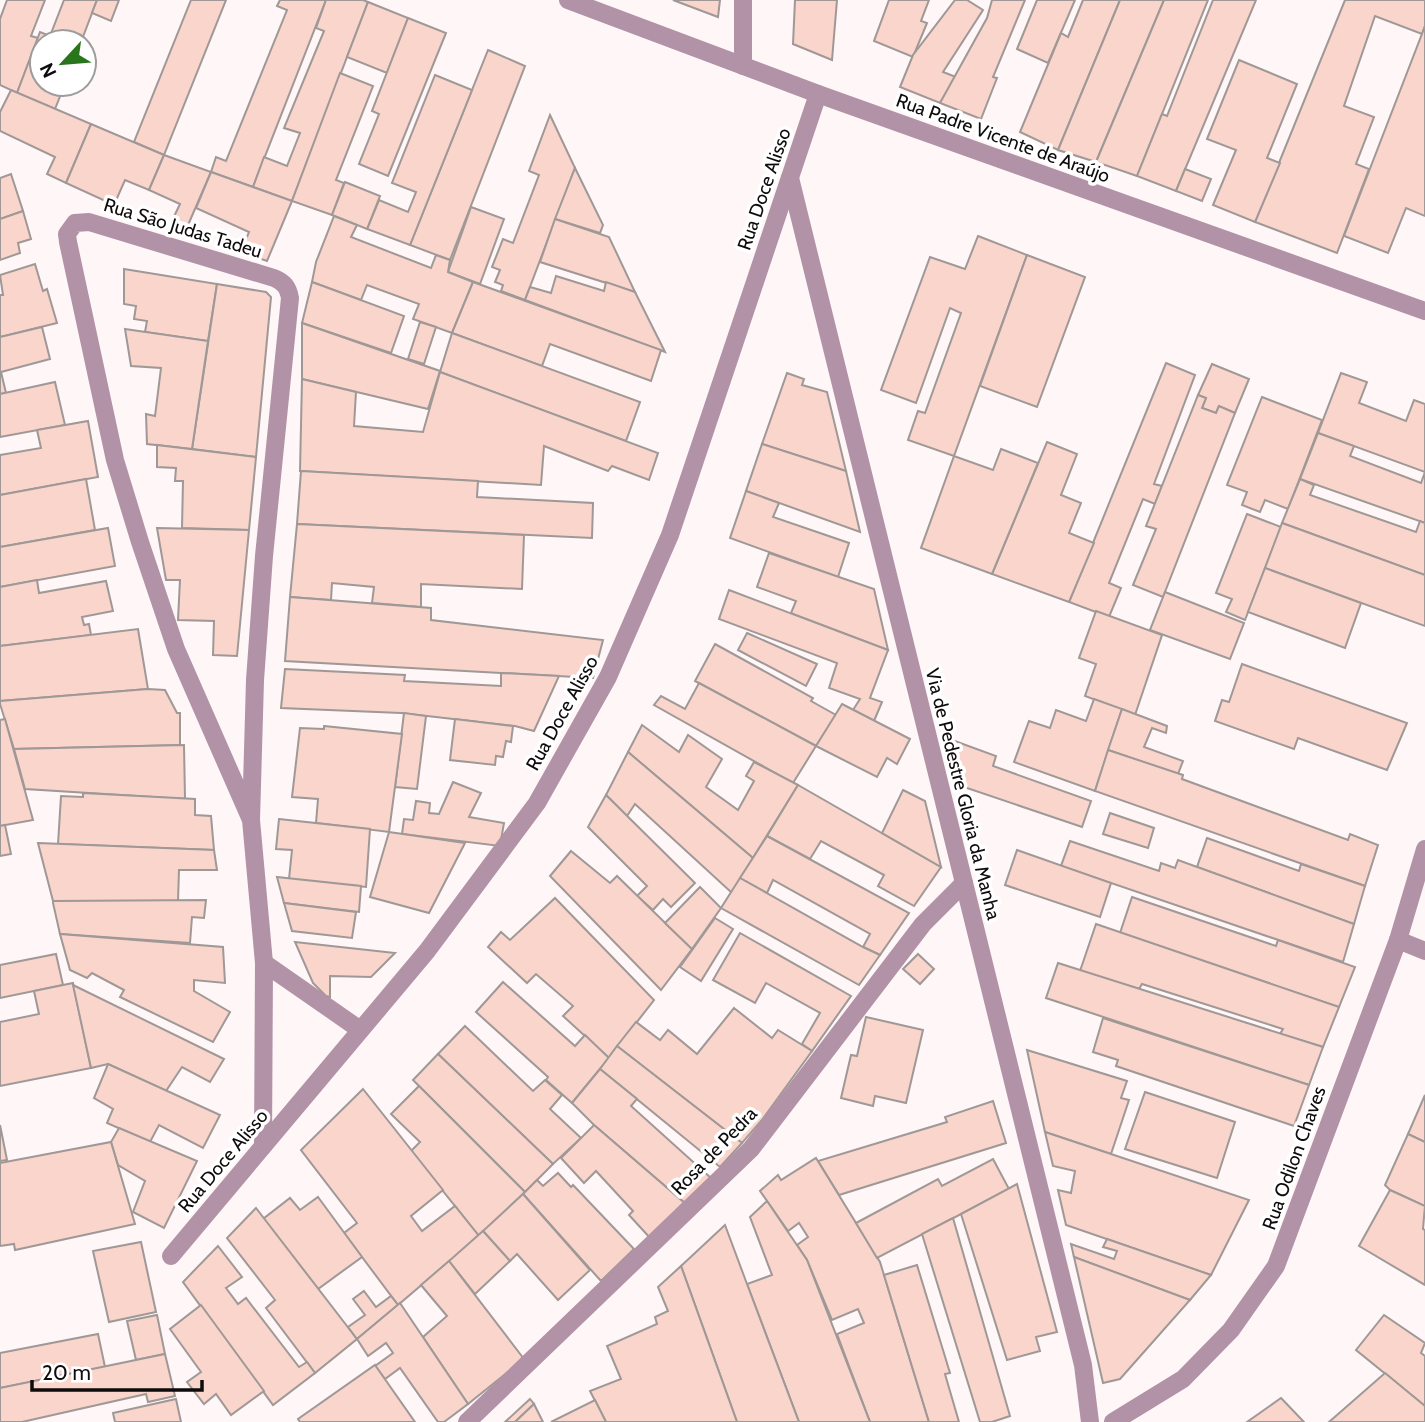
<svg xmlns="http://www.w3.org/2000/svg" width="1425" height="1422" viewBox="0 0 1425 1422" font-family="Cabin,sans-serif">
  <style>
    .building { fill: #f9d5cc; stroke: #9f9896; stroke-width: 2 }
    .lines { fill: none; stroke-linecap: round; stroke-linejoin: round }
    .street { stroke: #b292a6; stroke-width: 18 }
    .labels { text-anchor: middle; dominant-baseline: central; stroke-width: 7; stroke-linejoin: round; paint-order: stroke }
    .street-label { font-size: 19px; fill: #0d0b0b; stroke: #fff }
  </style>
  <rect width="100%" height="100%" fill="#fef6f7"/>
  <g class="building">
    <polygon points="7,0 45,0 31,36 38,38 17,93 0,85 0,19"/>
    <polygon points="64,0 97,0 81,42 42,42 42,84 65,84 55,109 17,93 40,32 50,36"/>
    <polygon points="97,0 119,0 111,21 92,13"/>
    <polygon points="191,0 226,0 164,155 134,142"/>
    <polygon points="280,0 326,0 253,187 211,172 216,157 226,161 287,10 277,6"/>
    <polygon points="326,0 363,0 368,2 292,201 253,187 264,157 287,166 300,133 284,128 324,31 316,28"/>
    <polygon points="673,0 720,0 718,17"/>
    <polygon points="795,0 837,0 832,60 793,44"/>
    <polygon points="889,0 929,0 921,21 927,23 913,57 874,41"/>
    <polygon points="955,0 967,0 983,10 943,72 956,77 940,103 900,87 913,55"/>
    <polygon points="992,0 1025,0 993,77 997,78 981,119 940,103 987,18"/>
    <polygon points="1037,0 1075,0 1048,63 1017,49"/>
    <polygon points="1083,0 1120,0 1058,150 1020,132 1061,33 1068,37"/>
    <polygon points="1120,0 1164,0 1096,162 1058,150"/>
    <polygon points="1164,0 1208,0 1137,176 1096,162"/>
    <polygon points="1213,0 1256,0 1176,191 1137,176 1162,114 1167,116"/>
    <polygon points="1425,0 1425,26 1422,34 1375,16 1344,106 1374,117 1356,164 1369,169 1337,253 1255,222 1345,0"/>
    <polygon points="368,2 408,18 387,73 347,57"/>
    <polygon points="408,18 446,33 388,176 359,164 379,114 372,111"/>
    <polygon points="1425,26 1425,216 1406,208 1388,253 1344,236"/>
    <polygon points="488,50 525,66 450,260 410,245"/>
    <polygon points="1239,60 1297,84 1267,158 1280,163 1255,222 1213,205 1236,150 1207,139"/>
    <polygon points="340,73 373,86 336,180 344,183 332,215 292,201"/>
    <polygon points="435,75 472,90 410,245 367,229 379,200 408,212 416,192 392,183"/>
    <polygon points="11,90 91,124 66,183 47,174 55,157 0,131 0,112"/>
    <polygon points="550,115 575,168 525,300 501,291 503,285 495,282 500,270 492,267 503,239 513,243 539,175 529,171"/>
    <polygon points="91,124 164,155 149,190 125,180 114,205 66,183"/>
    <polygon points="164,155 211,172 185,232 169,227 180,204 149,190"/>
    <polygon points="575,168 603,225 600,233 555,219"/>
    <polygon points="1185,169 1211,179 1202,201 1176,191"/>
    <polygon points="211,172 292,201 267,261 241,252 249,232 196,208"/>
    <polygon points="11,174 23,211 0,219 0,178"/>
    <polygon points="345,182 380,196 367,229 332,215"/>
    <polygon points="471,207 504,219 480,284 448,272"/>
    <polygon points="23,211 31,239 18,243 20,253 0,260 0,219"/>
    <polygon points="334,216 357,225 351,237 431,268 436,255 450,260 448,272 473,282 452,333 413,319 419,304 367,285 361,300 312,282 316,262"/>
    <polygon points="555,219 609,237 635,292 540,262"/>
    <polygon points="978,236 1027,255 954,456 908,440 918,411 925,413 961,313 950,308 916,403 881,390 930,257 965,269"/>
    <polygon points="1027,255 1085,277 1037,407 980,386"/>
    <polygon points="35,264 43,291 47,289 57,323 0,337 0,295 3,295 0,275"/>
    <polygon points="124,269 217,284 208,341 145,332 147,321 134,319 136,306 124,304"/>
    <polygon points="556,276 604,291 606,282 635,292 665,352 525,300 530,287 551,293"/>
    <polygon points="312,282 404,316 391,353 302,323"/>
    <polygon points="473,282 661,350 651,381 550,344 542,366 452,333"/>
    <polygon points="217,284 266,292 271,297 256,457 192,449"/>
    <polygon points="420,322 436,327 424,364 408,359"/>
    <polygon points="302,323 440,371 428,409 302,379"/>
    <polygon points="42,327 50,359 1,372 6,393 0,394 0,337"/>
    <polygon points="125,329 208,341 192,449 147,444 146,414 155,416 161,368 131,366"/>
    <polygon points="452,333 640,402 626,441 440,372"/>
    <polygon points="1166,363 1195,375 1154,484 1162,486 1155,504 1143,499 1109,583 1121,588 1109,617 1069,602"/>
    <polygon points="1212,364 1249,379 1235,413 1219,406 1216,413 1202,408 1206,398 1198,395"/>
    <polygon points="440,372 658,453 649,480 612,466 608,471 544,446 541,485 300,471 302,379 356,392 354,426 423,432"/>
    <polygon points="787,373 804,379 802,385 827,392 846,471 762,444"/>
    <polygon points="1341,373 1367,382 1359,403 1406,421 1414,400 1425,404 1425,472 1318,433"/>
    <polygon points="55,382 65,425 0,437 0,394"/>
    <polygon points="1198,395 1206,398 1202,408 1216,413 1219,406 1235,413 1163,597 1133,585 1156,529 1146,526"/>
    <polygon points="1262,397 1322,420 1288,509 1265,500 1260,512 1242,505 1247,492 1227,485"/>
    <polygon points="88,421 98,477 0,495 0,455 41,448 37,430"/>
    <polygon points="1318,433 1354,446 1350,456 1421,483 1425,472 1425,523 1300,479"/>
    <polygon points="1047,442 1077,454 1061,495 1081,503 1069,533 1094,543 1069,602 992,574"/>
    <polygon points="762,444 846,471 860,532 746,491"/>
    <polygon points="157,445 256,457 249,530 182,528 183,481 175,481 176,468 157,467"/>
    <polygon points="1001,449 1038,463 992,574 921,548 954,456 993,470"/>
    <polygon points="301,471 478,481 477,497 593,503 592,538 297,524"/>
    <polygon points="86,479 95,530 0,547 0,495"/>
    <polygon points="1300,479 1314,485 1310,495 1416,532 1420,521 1425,523 1425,575 1282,523"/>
    <polygon points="746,491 779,503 773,517 849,543 838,577 730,538"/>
    <polygon points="1247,514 1281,527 1245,620 1226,612 1232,599 1216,593"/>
    <polygon points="1282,523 1425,575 1425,626 1265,568"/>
    <polygon points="297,524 524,535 522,589 421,584 421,607 372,603 374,587 332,583 331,600 290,597"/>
    <polygon points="108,528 115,566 0,587 0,547"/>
    <polygon points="157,528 249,530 237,656 213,655 214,621 178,620 180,580 166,580"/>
    <polygon points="769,553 874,589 888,650 793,614 791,613 796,601 757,587"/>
    <polygon points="1265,568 1361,603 1345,648 1248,612"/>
    <polygon points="37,580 39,593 106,581 113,611 82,617 84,625 89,624 91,635 0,646 0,587"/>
    <polygon points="729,590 888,650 870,698 882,702 874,721 853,710 860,699 829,688 837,663 719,619"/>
    <polygon points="1165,592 1244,623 1230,659 1150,630"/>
    <polygon points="290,597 431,608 431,620 603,640 593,678 285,661"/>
    <polygon points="1096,611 1162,635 1135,715 1085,696 1096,664 1079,658"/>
    <polygon points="138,629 148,689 0,701 0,646"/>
    <polygon points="747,633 817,664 806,686 738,650"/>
    <polygon points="715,644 813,698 811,701 836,715 816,746 695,681"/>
    <polygon points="1242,664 1407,723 1387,770 1298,738 1294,749 1215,721 1222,700 1229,702"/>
    <polygon points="285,669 405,675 404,681 501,686 501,673 559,676 534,731 515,726 401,713 281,708"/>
    <polygon points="699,683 816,746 793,783 654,705 661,696 685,709"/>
    <polygon points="148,689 165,690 177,713 180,713 180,745 14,749 0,704 0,701"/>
    <polygon points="1094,699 1122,709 1095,791 1014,762 1029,721 1050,728 1056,710 1086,721"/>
    <polygon points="842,704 910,739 897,764 887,758 877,777 816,746"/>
    <polygon points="1122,709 1167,726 1166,733 1152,728 1144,747 1183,761 1178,774 1108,750"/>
    <polygon points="404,713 426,716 417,789 395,787"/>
    <polygon points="5,719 33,820 0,826 0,720"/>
    <polygon points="455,719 513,726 511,742 506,741 503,757 496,756 495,765 450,760"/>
    <polygon points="642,725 679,752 688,735 722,759 706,787 738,810 754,781 746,776 754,762 798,785 753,858 628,752"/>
    <polygon points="324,726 402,734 389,832 316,823 318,799 292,797 300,728 324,729"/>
    <polygon points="952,740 996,756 993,766 1091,801 1082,827 964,787"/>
    <polygon points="184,745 185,799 25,789 14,749"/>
    <polygon points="1108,750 1183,775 1182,779 1348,840 1350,834 1378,845 1365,886 1095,791"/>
    <polygon points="628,752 753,858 732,893 635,804 627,816 606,795"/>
    <polygon points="453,782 481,793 469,817 504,823 500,846 402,834 404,819 413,820 416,801 430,803 429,813 439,814"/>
    <polygon points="798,785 941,867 914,906 878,886 884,875 821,841 810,859 767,836"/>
    <polygon points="903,790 925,801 941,867 882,833"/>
    <polygon points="83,793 195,799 195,815 211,816 214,850 58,844 61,796 83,797"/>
    <polygon points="606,795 695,883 671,907 663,899 653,910 637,896 647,886 588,827"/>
    <polygon points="1110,813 1154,828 1148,848 1103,834"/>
    <polygon points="279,819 370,829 366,887 289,879 292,850 276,849"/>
    <polygon points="5,825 11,854 0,856 0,826"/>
    <polygon points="389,832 465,843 429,913 370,897"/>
    <polygon points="767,836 909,913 880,955 863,947 870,934 773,880 767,893 740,878"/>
    <polygon points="1207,838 1299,871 1301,864 1365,886 1354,924 1197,867"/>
    <polygon points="1070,841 1159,871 1161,863 1175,868 1178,860 1354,924 1343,962 1061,866"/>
    <polygon points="38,843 214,850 217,870 179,870 178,901 53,901"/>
    <polygon points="1017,850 1111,883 1100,917 1005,885"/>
    <polygon points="571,851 610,883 617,876 692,949 661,990 550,876"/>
    <polygon points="277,877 361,886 359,912 284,903"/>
    <polygon points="740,878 863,947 880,955 859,985 721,908"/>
    <polygon points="700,887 721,908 692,949 665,923"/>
    <polygon points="1132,897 1276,946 1278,940 1355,967 1339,1007 1120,933"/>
    <polygon points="555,898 654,1000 609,1058 563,1016 573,1006 536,974 527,983 488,947 501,932 510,940"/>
    <polygon points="206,900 204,918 192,917 190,943 60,934 53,903 53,901"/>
    <polygon points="284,903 356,912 352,938 292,931"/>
    <polygon points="715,918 733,929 701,981 680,967"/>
    <polygon points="1096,924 1339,1007 1323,1047 1280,1034 1283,1029 1142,984 1139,989 1080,971"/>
    <polygon points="740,933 851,996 812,1051 802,1044 820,1013 766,983 755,1003 713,980"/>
    <polygon points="60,934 223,947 225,983 194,980 194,991 230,1012 213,1042 120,997 124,990 92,973 87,978 70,970"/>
    <polygon points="295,942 395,953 371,977 330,976 330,997 326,996 313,983"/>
    <polygon points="56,954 63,985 0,998 0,965"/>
    <polygon points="918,954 934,969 920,984 903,969"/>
    <polygon points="1058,963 1323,1047 1309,1085 1046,998"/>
    <polygon points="503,982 575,1046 585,1035 609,1058 572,1103 546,1080 548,1077 476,1012"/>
    <polygon points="73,983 91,1068 0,1086 0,1022 39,1014 34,991"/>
    <polygon points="73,985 224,1059 210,1082 182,1067 166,1091 108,1064 91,1068"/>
    <polygon points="734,1008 772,1038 778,1030 812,1051 762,1120 742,1143 617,1046 636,1022 660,1040 668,1030 697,1054"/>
    <polygon points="866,1017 923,1030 906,1103 875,1096 873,1106 841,1098 851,1055 857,1056"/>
    <polygon points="1103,1018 1309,1085 1294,1126 1116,1066 1118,1060 1093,1052"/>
    <polygon points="465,1026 533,1091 545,1080 562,1095 550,1109 581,1138 553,1164 438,1054"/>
    <polygon points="617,1046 742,1143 720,1167 600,1069"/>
    <polygon points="1027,1050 1127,1081 1121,1098 1129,1100 1111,1154 1045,1132"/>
    <polygon points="438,1054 553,1164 525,1192 413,1080"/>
    <polygon points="108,1064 220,1115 203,1148 159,1125 150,1142 107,1123 113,1109 94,1098"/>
    <polygon points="600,1069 637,1099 631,1106 711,1178 686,1204 594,1125 572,1103"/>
    <polygon points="419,1086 525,1192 479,1236 411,1151 420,1142 391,1114"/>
    <polygon points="363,1089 443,1190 411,1216 422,1231 455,1206 479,1236 398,1305 344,1233 357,1223 301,1150"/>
    <polygon points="1145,1092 1235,1122 1217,1178 1125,1149"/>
    <polygon points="1425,1095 1425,1142 1408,1134"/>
    <polygon points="993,1101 1006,1143 839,1195 818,1161 947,1122 945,1117"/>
    <polygon points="0,1125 7,1160 0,1161"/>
    <polygon points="594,1125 687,1205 651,1239 629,1215 633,1211 596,1171 584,1183 561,1158"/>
    <polygon points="119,1128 197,1161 164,1228 133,1212 145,1181 118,1165 111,1142"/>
    <polygon points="1045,1132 1249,1200 1211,1275 1066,1225 1058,1190 1071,1193 1075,1171 1053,1166"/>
    <polygon points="1408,1134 1425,1142 1425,1206 1390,1190 1385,1185"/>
    <polygon points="111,1142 135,1224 15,1250 14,1244 0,1246 0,1163"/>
    <polygon points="816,1158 880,1262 929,1422 870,1422 837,1334 864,1323 858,1309 832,1320 807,1260 797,1245 808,1237 799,1223 788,1231 760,1191 778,1175 781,1180"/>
    <polygon points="993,1159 1009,1189 877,1258 856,1223 938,1179 942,1186"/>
    <polygon points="558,1173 571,1187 573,1185 634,1249 601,1281 523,1194 537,1180 543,1186"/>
    <polygon points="1017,1184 1057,1332 1036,1337 1040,1351 1007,1360 961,1214"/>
    <polygon points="1390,1190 1425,1206 1423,1229 1425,1230 1425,1285 1359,1246"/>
    <polygon points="523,1194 590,1270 558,1300 517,1254 510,1261 483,1231"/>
    <polygon points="318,1197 362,1257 318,1289 263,1219 290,1198 300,1210"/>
    <polygon points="767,1201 807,1260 870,1422 799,1422 747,1284 772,1275 750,1217"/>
    <polygon points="256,1208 357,1339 315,1373 266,1308 275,1300 227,1238"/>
    <polygon points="953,1218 1010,1416 992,1422 980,1422 922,1234"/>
    <polygon points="725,1225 747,1284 799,1422 737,1422 681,1266"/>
    <polygon points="483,1231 510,1261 475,1294 449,1261"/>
    <polygon points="1107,1239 1211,1275 1190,1300 1074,1257 1071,1244 1114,1259 1117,1251 1103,1247"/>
    <polygon points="141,1242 156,1312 109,1322 93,1251"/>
    <polygon points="218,1246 242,1277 226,1288 238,1304 246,1298 299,1367 307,1362 315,1373 273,1405 183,1282"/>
    <polygon points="1074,1257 1190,1300 1120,1379 1103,1383"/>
    <polygon points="449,1261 524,1359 468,1404 423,1337 447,1316 421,1285"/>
    <polygon points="917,1265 950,1373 945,1374 959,1422 929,1422 884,1275"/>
    <polygon points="681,1266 737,1422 606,1422 590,1391 621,1379 607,1346 657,1324 655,1317 668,1311 658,1287"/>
    <polygon points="364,1291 376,1307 391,1296 398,1305 357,1339 348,1327 365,1315 353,1299"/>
    <polygon points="400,1303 468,1404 444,1422 438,1422 400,1368 385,1379 375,1366 393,1353 386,1343 368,1356 357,1339"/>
    <polygon points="201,1305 264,1391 231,1415 216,1394 204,1404 187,1382 201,1372 170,1329"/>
    <polygon points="157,1315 165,1354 136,1360 127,1321"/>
    <polygon points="1384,1315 1425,1343 1421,1353 1425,1356 1425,1406 1356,1350"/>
    <polygon points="98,1334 105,1367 0,1388 0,1353"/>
    <polygon points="165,1354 175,1396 148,1402 146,1394 22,1422 0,1422 0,1388"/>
    <polygon points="375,1365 415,1422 300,1422 298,1419"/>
    <polygon points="1385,1373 1425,1406 1425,1422 1329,1422"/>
    <polygon points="1281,1398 1304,1422 1247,1422"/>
    <polygon points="176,1399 181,1422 115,1422 113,1413"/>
    <polygon points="530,1399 534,1404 515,1422 505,1422"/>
    <polygon points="595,1400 606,1422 551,1422"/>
    <polygon points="534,1404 543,1422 515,1422"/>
  </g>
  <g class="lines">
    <g class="street">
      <polyline points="568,0 818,94 1425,311"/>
      <polyline points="743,0 743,66"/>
      <polyline points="790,178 1083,1365 1090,1422"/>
      <path d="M251,820L176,649L140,542L115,460L68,242L67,234L75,223L89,222L274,278C284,282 288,287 290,298L264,556L255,680L251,820L264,963L263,1146"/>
      <polyline points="1398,940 1425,951"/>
      <polyline points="264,963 359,1029"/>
      <polyline points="171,1256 427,951 537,803 608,677 670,535 818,94"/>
      <polyline points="467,1422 751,1149 923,924 964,883"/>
      <polyline points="1113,1422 1183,1379 1231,1330 1276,1266 1398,940 1425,849"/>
    </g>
  </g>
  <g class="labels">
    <g class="street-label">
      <text transform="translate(1003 138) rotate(20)">Rua Padre Vicente de Araújo</text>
      <text transform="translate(764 189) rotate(-71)">Rua Doce Alisso</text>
      <text transform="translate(183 228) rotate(17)">Rua São Judas Tadeu</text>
      <text transform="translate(562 713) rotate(-61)">Rua Doce Alisso</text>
      <text transform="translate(963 794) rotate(76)">Via de Pedestre Gloria da Manha</text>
      <text transform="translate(714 1151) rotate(-46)">Rosa de Pedra</text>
      <text transform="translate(1294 1158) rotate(-70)">Rua Odilon Chaves</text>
      <text transform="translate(223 1161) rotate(-50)">Rua Doce Alisso</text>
    </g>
  </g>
  <g transform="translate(63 63) rotate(244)"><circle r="33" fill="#ffffff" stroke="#9e9d9d" stroke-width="2"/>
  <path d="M0-5L12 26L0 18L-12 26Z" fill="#28751c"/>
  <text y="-10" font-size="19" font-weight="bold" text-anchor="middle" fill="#0d0b0b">N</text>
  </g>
  <path d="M32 1380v10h170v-10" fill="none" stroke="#0d0b0b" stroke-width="3.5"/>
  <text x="42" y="1380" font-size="21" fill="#0d0b0b" stroke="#ffffff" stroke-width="5" paint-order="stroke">20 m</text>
</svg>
